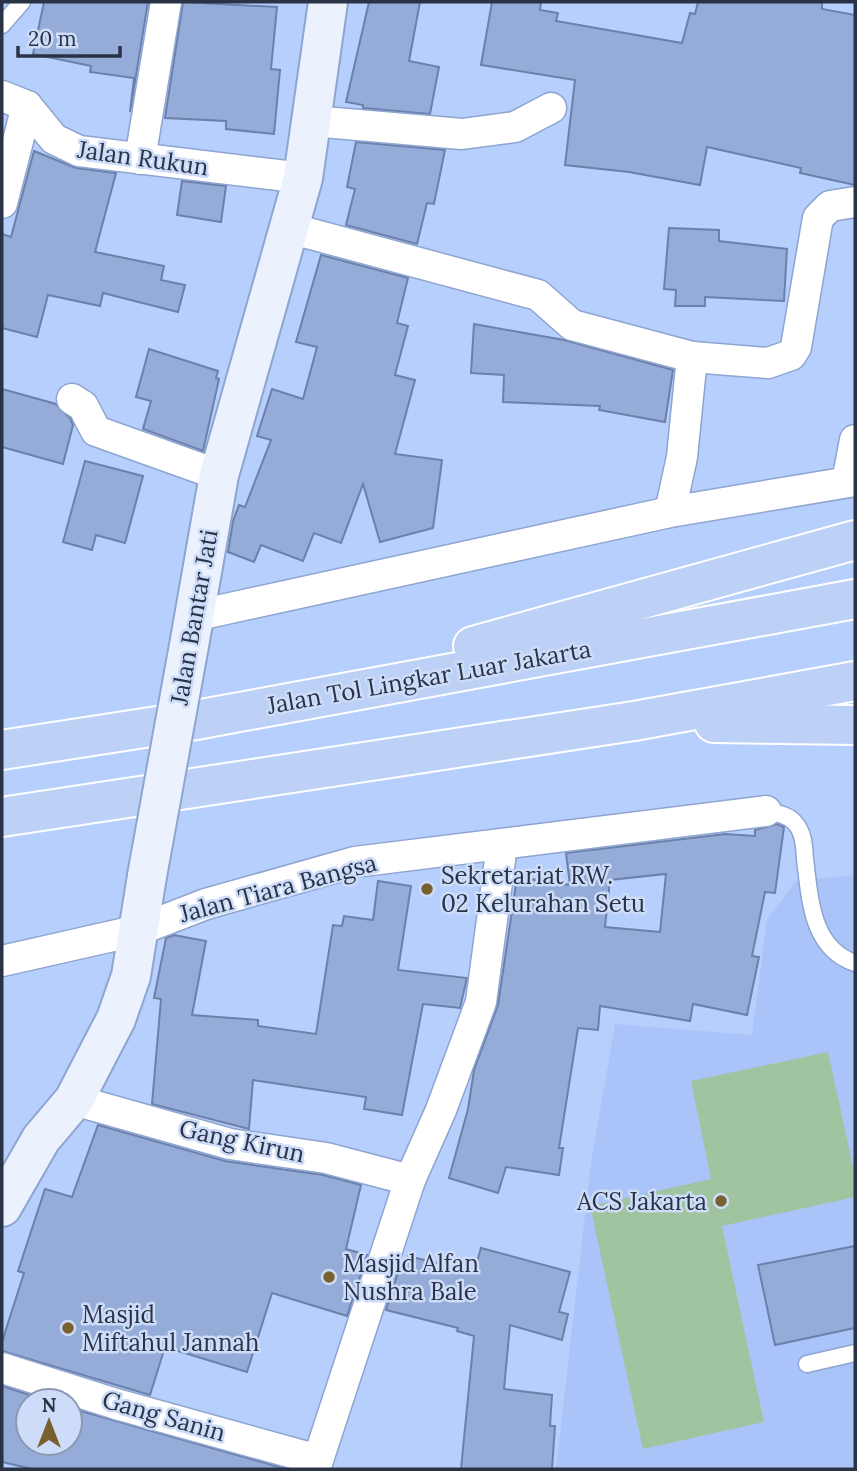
<svg xmlns="http://www.w3.org/2000/svg" width="857" height="1471" viewBox="0 0 857 1471" font-family="Lora,serif">
  <style>
    .built { fill: #aac4f9 }
    .green { fill: #a0c49f }
    .building { fill: #95abd8; stroke: #6b80aa; stroke-width: 2; fill-rule: evenodd }
    .lines { fill: none; stroke-linecap: round; stroke-linejoin: round }
    .lane-casing { stroke: #8ea4d1; stroke-width: 19 }
    .street-casing { stroke: #8ea4d1; stroke-width: 33 }
    .secondary-casing { stroke: #8ea4d1; stroke-width: 42 }
    .highway-casing { stroke: #fff; stroke-width: 42 }
    .lane { stroke: #fff; stroke-width: 16 }
    .street { stroke: #fff; stroke-width: 30 }
    .secondary { stroke: #ebf1fd; stroke-width: 38 }
    .highway { stroke: #bdd1f7; stroke-width: 38 }
    .secondary-bridge-casing { stroke: #8ea4d1; stroke-width: 42; stroke-linecap: butt }
    .secondary-bridge { stroke: #ebf1fd; stroke-width: 38 }
    .poi-dot { fill: #786131; stroke: #cddcf8; stroke-width: 2.5 }
    .labels { text-anchor: middle; dominant-baseline: central; stroke-width: 5; stroke-linejoin: round; paint-order: stroke }
    .street-label { font-size: 24px; fill: #2a3345; stroke: #cddcf8 }
    .poi-label { font-size: 24px; fill: #2a3345; stroke: #cddcf8; text-anchor: start }
  </style>
  <rect width="100%" height="100%" fill="#b7cffd"/>
  <polygon class="built" points="855,875 855,1469 556,1469 591,1163 615,1024 752,1035 767,919 796,881"/>
  <polygon class="green" points="828,1052 855,1176 855,1197 722,1226 764,1422 643,1449 590,1206 711,1179 691,1081"/>
  <g class="building">
    <polygon points="44,2 148,2 130,112 134,78 90,72 91,66 33,54"/>
    <polygon points="183,2 277,7 271,69 280,70 274,134 226,129 226,121 165,118"/>
    <polygon points="369,2 420,2 409,61 439,67 430,114 363,108 363,105 346,102"/>
    <polygon points="492,2 541,2 540,10 558,13 556,21 682,43 690,13 695,14 698,2 822,2 822,9 855,15 855,185 800,173 801,168 707,147 700,185 629,172 565,165 575,80 481,65"/>
    <polygon points="356,142 445,150 434,204 427,203 417,244 346,225 355,189 347,187"/>
    <polygon points="34,151 76,168 116,173 95,252 164,266 161,280 185,285 178,312 103,293 100,306 48,295 37,337 2,328 2,234 11,237"/>
    <polygon points="182,181 226,186 221,222 177,215"/>
    <polygon points="669,228 719,230 719,241 787,249 784,301 705,297 705,306 675,306 676,290 664,289"/>
    <polygon points="321,255 408,278 397,323 408,326 395,375 415,380 395,454 442,460 433,528 380,542 363,484 341,543 314,533 303,561 261,545 254,562 228,552 233,521 239,505 245,507 271,440 257,436 272,389 303,399 317,347 296,342"/>
    <polygon points="474,324 564,340 673,370 665,422 599,410 600,406 503,402 504,375 471,373"/>
    <polygon points="149,349 218,371 216,378 219,379 203,451 143,429 151,401 136,397"/>
    <polygon points="2,389 56,404 70,418 73,425 63,464 2,447"/>
    <polygon points="85,461 143,476 125,543 96,535 92,550 63,542"/>
    <path d="M777,824L784,827L775,893L765,892L752,956L759,957L747,1015L693,1004L690,1021L600,1006L598,1030L578,1028L559,1148H563L559,1175L506,1167L498,1193L449,1178L468,1109L474,1070L498,1005L517,877L570,885L566,853L725,834L755,836V830ZM666,874L660,932L605,927L610,880Z"/>
    <polygon points="378,881 411,886 398,970 467,978 460,1008 423,1004 402,1115 364,1109 366,1097 253,1080 249,1129 152,1104 161,999 154,998 166,938 174,935 206,941 192,1015 258,1020 258,1026 316,1034 333,925 342,926 344,916 373,920"/>
    <polygon points="98,1125 225,1161 323,1175 361,1185 346,1249 367,1255 347,1316 272,1293 247,1372 165,1347 150,1395 2,1351 2,1342 24,1273 18,1271 45,1189 72,1197"/>
    <polygon points="855,1246 855,1328 775,1345 758,1265"/>
    <polygon points="481,1248 570,1272 559,1312 568,1314 562,1340 510,1325 504,1389 552,1395 550,1426 555,1426 552,1469 461,1469 474,1336 457,1331 458,1328 386,1310 400,1266 405,1267 408,1256 474,1272"/>
    <polygon points="2,1386 48,1401 28,1401 28,1443 70,1443 70,1408 286,1469 32,1469 2,1462"/>
  </g>
  <g class="lines">
    <g class="lane-casing">
      <g id="lane">
        <polyline points="2,25 22,2"/>
        <path d="M766,811C776,813 789,815 795,823C804,833 804,846 805,859C810,898 811,948 855,963"/>
        <polyline points="807,1364 855,1353"/>
      </g>
    </g>
    <g class="street-casing">
      <g id="street">
        <polyline points="2,96 27,106 54,139 79,151 303,178"/>
        <polyline points="312,121 462,134 515,127 551,108"/>
        <polyline points="140,159 166,2"/>
        <polyline points="2,203 27,106"/>
        <polyline points="289,228 538,295 572,325 692,357 768,363 791,355 796,347 818,218 830,206 855,202"/>
        <polyline points="72,399 83,406 96,431 219,475"/>
        <polyline points="847,482 855,440"/>
        <polyline points="670,512 682,457 692,357"/>
        <polyline points="194,616 670,512 855,481"/>
        <polyline points="2,961 139,930 206,904 355,862 766,811"/>
        <polyline points="74,1100 230,1144 326,1158 410,1180"/>
        <polyline points="2,1368 116,1404 318,1460 315,1469"/>
        <polyline points="318,1460 410,1180 441,1110 481,1002 502,845"/>
      </g>
    </g>
    <g class="secondary-casing">
      <g id="secondary">
        <polyline points="190,640 219,475 303,178 328,2"/>
        <polyline points="2,1207 41,1139 74,1100 116,1019 131,976 147,876"/>
      </g>
    </g>
    <g class="highway-casing">
      <g id="highway">
        <polyline points="473,646 855,540"/>
        <polyline points="714,723 855,725"/>
        <polyline points="2,750 196,720 855,599"/>
        <polyline points="2,817 634,721 855,681"/>
      </g>
    </g>
    <use href="#lane" class="lane"/>
    <use href="#street" class="street"/>
    <use href="#secondary" class="secondary"/>
    <use href="#highway" class="highway"/>
    <g class="secondary-bridge-casing">
      <polyline id="secondary-bridge" points="147,876 190,640"/>
    </g>
    <use href="#secondary-bridge" class="secondary-bridge"/>
  </g>
  <g class="poi-dot">
    <circle cx="427" cy="889" r="7"/>
    <circle cx="721" cy="1201" r="7"/>
    <circle cx="329" cy="1277" r="7"/>
    <circle cx="68" cy="1328" r="7"/>
  </g>
  <g class="labels">
    <g class="street-label">
      <text transform="translate(143 158) rotate(8)">Jalan Rukun</text>
      <text transform="translate(194 617) rotate(-80)">Jalan Bantar Jati</text>
      <text transform="translate(429 677) rotate(-10)">Jalan Tol Lingkar Luar Jakarta</text>
      <text transform="translate(278 888) rotate(-15)">Jalan Tiara Bangsa</text>
      <text transform="translate(242 1141) rotate(12)">Gang Kirun</text>
      <text transform="translate(164 1416) rotate(16)">Gang Sanin</text>
    </g>
    <g class="poi-label">
      <text x="441" y="875">Sekretariat RW.<tspan x="441" dy="28">02 Kelurahan Setu</tspan></text>
      <text x="707" y="1201" text-anchor="end">ACS Jakarta</text>
      <text x="343" y="1263">Masjid Alfan<tspan x="343" dy="28">Nushra Bale</tspan></text>
      <text x="82" y="1314">Masjid<tspan x="82" dy="28">Miftahul Jannah</tspan></text>
    </g>
  </g>
  <rect width="857" height="1471" fill="none" stroke="#2a3345" stroke-width="7"/>
  <g transform="translate(49 1422)"><circle r="33" fill="#cddcf8" stroke="#8c98b0" stroke-width="2"/>
  <path d="M0-5L12 26L0 18L-12 26Z" fill="#786131"/>
  <text y="-10" font-size="19" font-weight="bold" text-anchor="middle" fill="#2a3345">N</text>
  </g>
  <path d="M18 46v10h102v-10" fill="none" stroke="#2a3345" stroke-width="3.5"/>
  <text x="28" y="46" font-size="21" fill="#2a3345" stroke="#cddcf8" stroke-width="5" paint-order="stroke">20 m</text>
</svg>
